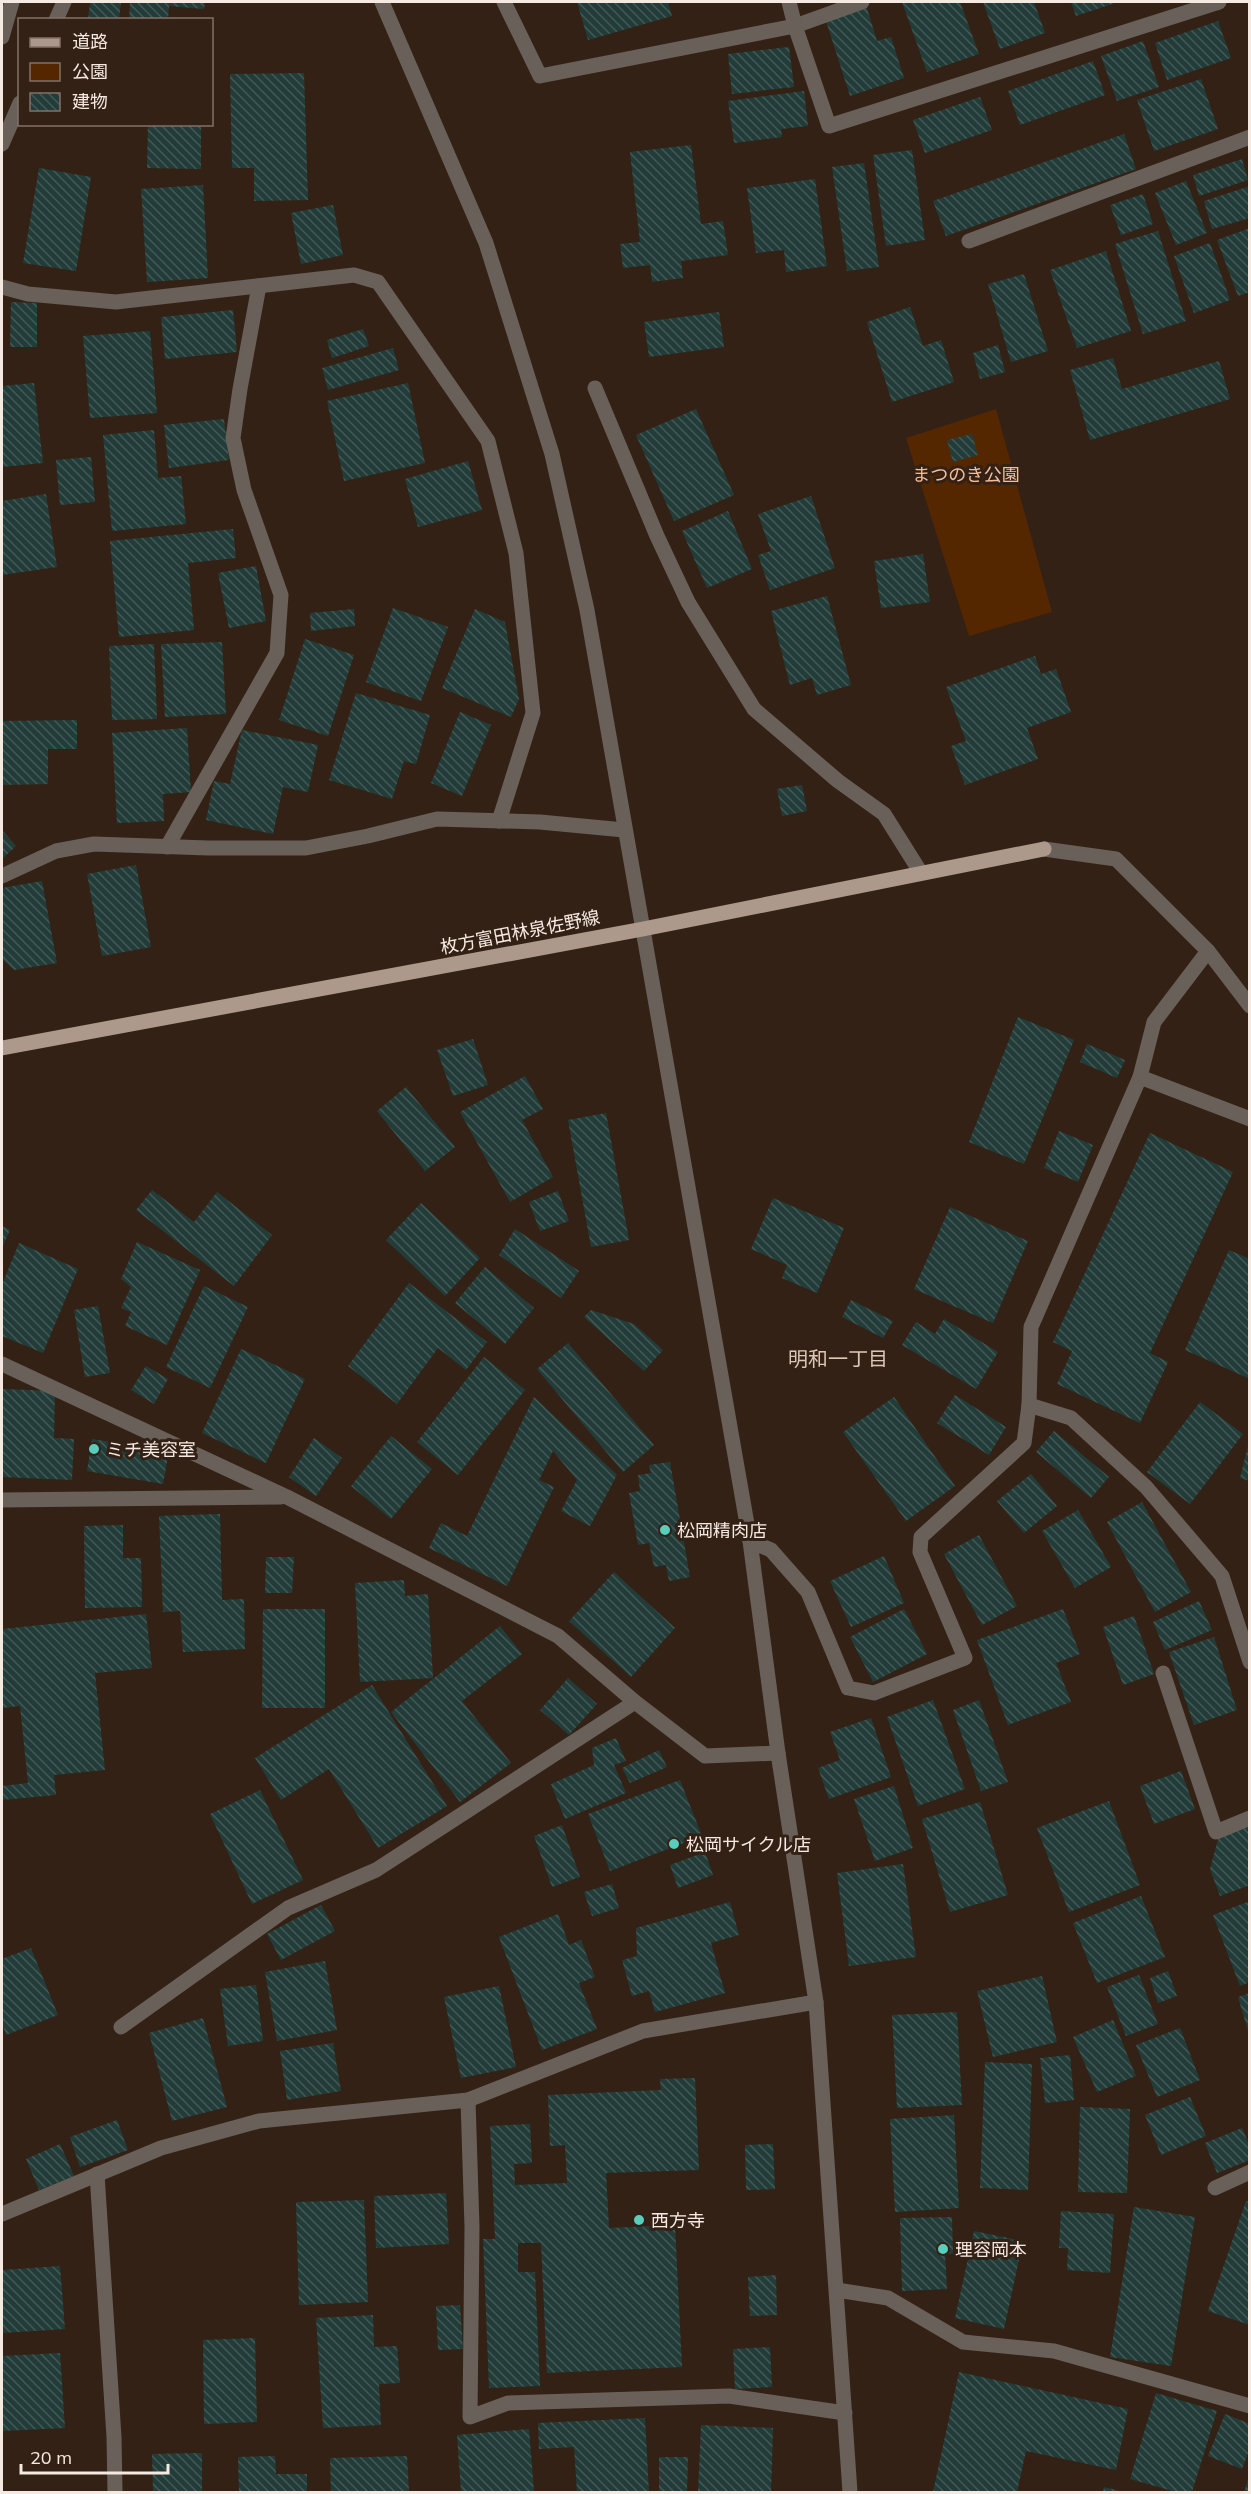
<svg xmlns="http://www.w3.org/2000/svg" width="1251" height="2494" viewBox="0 0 1251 2494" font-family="Mulish,'Noto Sans JP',sans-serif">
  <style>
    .green { fill: #552700 }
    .building { fill: url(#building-back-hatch) }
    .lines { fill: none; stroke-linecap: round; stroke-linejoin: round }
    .minor { stroke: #696059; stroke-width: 15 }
    .major { stroke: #ad998c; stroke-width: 15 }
    .poi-dot { fill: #5acebd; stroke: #332115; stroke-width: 2 }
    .labels { text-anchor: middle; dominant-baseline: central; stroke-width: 6; stroke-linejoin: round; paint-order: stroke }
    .park-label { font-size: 18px; fill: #f4be9b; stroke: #332115 }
    .street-label { font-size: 18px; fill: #f5e9e1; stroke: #332115 }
    .poi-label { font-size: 18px; fill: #f5e9e1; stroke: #332115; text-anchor: start }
    .neighbourhood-label { font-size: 20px; fill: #dec6b7; stroke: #332115 }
  </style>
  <defs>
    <pattern id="building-back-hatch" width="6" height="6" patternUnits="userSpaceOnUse" patternTransform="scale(1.5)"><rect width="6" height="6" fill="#223d39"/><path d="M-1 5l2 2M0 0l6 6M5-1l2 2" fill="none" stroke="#435955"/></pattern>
  </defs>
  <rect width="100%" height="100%" fill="#332115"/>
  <polygon class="green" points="996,409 1052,612 969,636 906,438"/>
  <g class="building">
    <polygon points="90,2 121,2 119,20 88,20"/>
    <polygon points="130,2 205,2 204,9 169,6 168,20 129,20"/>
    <polygon points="577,2 668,2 672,16 588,40"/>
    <polygon points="902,2 960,2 979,54 927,72"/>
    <polygon points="983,2 1034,2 1045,33 1000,49"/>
    <polygon points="1071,2 1118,2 1076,16"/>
    <polygon points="867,8 877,41 891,37 904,78 850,96 826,21"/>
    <polygon points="1218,21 1231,58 1167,80 1155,43"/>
    <polygon points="1143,41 1159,87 1117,101 1101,56"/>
    <polygon points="789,47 794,87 732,94 728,54"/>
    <polygon points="1093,61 1105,95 1020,125 1008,91"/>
    <polygon points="304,73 308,200 254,201 254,168 232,168 230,74"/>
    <polygon points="1201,79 1218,129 1154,151 1137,100"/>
    <polygon points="804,91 808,126 781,129 782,137 734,143 728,101"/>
    <polygon points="980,97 992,130 925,153 913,120"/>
    <polygon points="148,124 201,124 201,169 147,168"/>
    <polygon points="1124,134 1136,169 946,236 933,201"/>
    <polygon points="691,145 701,224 723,221 728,255 681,261 683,278 652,282 650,265 623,268 620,244 640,242 630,152"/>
    <polygon points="912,150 925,240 886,246 873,155"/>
    <polygon points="1242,159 1248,180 1199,196 1193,175"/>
    <polygon points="864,163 879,267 847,271 832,167"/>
    <polygon points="39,168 91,177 76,271 23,263"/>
    <polygon points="815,179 827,266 786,272 784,250 756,253 747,188"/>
    <polygon points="1186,181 1207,233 1176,245 1155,193"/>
    <polygon points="203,185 208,278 147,282 141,189"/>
    <polygon points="1250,186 1250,218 1212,229 1204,201"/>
    <polygon points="1143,194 1153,224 1121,235 1110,205"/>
    <polygon points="333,205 343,255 301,264 291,213"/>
    <polygon points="1250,228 1250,292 1238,296 1217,240"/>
    <polygon points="1158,231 1186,321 1143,334 1115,244"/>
    <polygon points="1210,243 1230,300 1194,313 1174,256"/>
    <polygon points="1106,251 1131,331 1077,348 1050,270"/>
    <polygon points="1024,274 1048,351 1011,362 988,284"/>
    <polygon points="11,302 37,303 37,347 10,347"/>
    <polygon points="910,307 923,346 941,340 954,382 892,402 867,322"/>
    <polygon points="233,310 237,352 165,359 161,317"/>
    <polygon points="719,312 724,347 649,357 644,322"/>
    <polygon points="363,329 369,346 332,358 327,340"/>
    <polygon points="150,331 157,413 90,418 83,336"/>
    <polygon points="998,345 1005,372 980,379 973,353"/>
    <polygon points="393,348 399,370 328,390 322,368"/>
    <polygon points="1113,358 1122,389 1219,361 1230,399 1090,440 1070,370"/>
    <polygon points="34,383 43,463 2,467 2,386"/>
    <polygon points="408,383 425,463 344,481 327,401"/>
    <polygon points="696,409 734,495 674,521 636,435"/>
    <polygon points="224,419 229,460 169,468 164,425"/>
    <polygon points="154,430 158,478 181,476 186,524 112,531 103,435"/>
    <polygon points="972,434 978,455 953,462 947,440"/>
    <polygon points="91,457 95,502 60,505 56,460"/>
    <polygon points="468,461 482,510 418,527 405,479"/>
    <polygon points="46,494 57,567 2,575 2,501"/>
    <polygon points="811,496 835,568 770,590 758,555 771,551 758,514"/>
    <polygon points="728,511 752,569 707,588 682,531"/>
    <polygon points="233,529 236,558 188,563 194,630 119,637 110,541"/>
    <polygon points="923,554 930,602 881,608 874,561"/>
    <polygon points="256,566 266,621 229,628 218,573"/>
    <polygon points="827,596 851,685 817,695 812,678 790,685 771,611"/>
    <polygon points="393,608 448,627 421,701 366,682"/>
    <polygon points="354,609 355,626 311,631 310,613"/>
    <polygon points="475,609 505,622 519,699 511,717 442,688"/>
    <polygon points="305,639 354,655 328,736 279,720"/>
    <polygon points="222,642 226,714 165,717 161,644"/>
    <polygon points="154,644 157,719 112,720 109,646"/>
    <polygon points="1035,656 1041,674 1056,669 1071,712 1027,728 1038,759 965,785 951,746 966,741 946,687"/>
    <polygon points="356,693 430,715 416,764 404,761 392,799 329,780"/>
    <polygon points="460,712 491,725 462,796 431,783"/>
    <polygon points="77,720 77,749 48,749 48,784 2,785 2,721"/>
    <polygon points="187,728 191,792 163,794 164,821 117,823 112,733"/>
    <polygon points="242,730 318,745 308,792 283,787 273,834 206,820 214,781 230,784"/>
    <polygon points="802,785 807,811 782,816 777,789"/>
    <polygon points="2,830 16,846 2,859"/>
    <polygon points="136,865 151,947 102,956 87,874"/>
    <polygon points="42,881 57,963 14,970 2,959 2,888"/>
    <polygon points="1018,1017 1074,1040 1024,1164 969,1142"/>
    <polygon points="473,1039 488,1085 453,1096 437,1050"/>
    <polygon points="1087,1044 1125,1060 1117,1078 1080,1062"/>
    <polygon points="525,1076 543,1109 522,1120 553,1177 510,1202 460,1112"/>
    <polygon points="406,1087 455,1147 425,1171 377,1111"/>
    <polygon points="606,1113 629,1240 591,1247 568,1120"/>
    <polygon points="1059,1131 1093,1145 1078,1182 1044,1168"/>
    <polygon points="1150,1133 1233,1172 1150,1353 1168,1362 1140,1423 1057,1384 1072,1351 1053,1342"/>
    <polygon points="152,1190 194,1222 217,1192 272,1235 234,1286 136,1210"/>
    <polygon points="558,1191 569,1221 540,1231 529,1202"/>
    <polygon points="773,1198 844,1228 817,1293 782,1278 787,1265 751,1249"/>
    <polygon points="421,1203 480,1258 445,1296 386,1240"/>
    <polygon points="950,1207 1028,1241 993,1323 914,1289"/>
    <polygon points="2,1226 10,1230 2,1248"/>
    <polygon points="515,1229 579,1271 561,1298 499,1255"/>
    <polygon points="137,1242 200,1270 167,1345 125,1326 131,1312 121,1308 131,1287 121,1279"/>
    <polygon points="19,1243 78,1269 43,1353 2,1336 2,1285"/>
    <polygon points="1229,1250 1250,1259 1250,1379 1185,1350"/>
    <polygon points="485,1267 534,1308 505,1344 455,1303"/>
    <polygon points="409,1283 487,1342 466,1370 438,1348 397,1404 348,1366"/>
    <polygon points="204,1286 248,1307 210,1388 166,1367"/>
    <polygon points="851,1300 893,1321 883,1338 842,1317"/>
    <polygon points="98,1306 110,1373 85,1377 74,1310"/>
    <polygon points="591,1310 634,1324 663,1350 644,1371 584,1317"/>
    <polygon points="944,1319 998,1352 976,1389 902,1345 916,1322 935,1334"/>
    <polygon points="568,1343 654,1445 623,1472 537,1369"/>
    <polygon points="241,1349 305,1379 266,1463 202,1433"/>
    <polygon points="484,1357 525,1390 458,1475 417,1442"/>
    <polygon points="146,1366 168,1379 154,1404 131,1390"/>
    <polygon points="2,1389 55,1391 54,1438 74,1439 72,1480 2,1477"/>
    <polygon points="955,1395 1006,1427 989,1455 937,1423"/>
    <polygon points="534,1397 617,1475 590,1526 561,1511 577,1480 553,1451 539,1480 554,1487 507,1586 429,1548 441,1523 467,1536"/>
    <polygon points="894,1397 955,1486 906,1521 843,1432"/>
    <polygon points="1200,1402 1243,1434 1190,1504 1147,1472"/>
    <polygon points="1054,1431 1109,1477 1091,1498 1036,1452"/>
    <polygon points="391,1436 432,1469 391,1519 351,1486"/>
    <polygon points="314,1438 342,1458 316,1496 289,1477"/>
    <polygon points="92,1439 169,1451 163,1484 87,1471"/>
    <polygon points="1249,1442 1250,1442 1250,1481 1240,1478"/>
    <polygon points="670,1462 690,1577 669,1581 666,1565 654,1567 649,1543 638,1545 629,1493 640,1491 638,1475 651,1473 649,1465"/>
    <polygon points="1031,1474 1057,1506 1024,1533 997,1501"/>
    <polygon points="1142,1502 1191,1592 1155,1612 1107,1522"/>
    <polygon points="1078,1510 1111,1567 1075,1588 1042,1531"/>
    <polygon points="220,1514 222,1600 244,1599 245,1649 183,1652 180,1611 163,1612 159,1516"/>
    <polygon points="123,1525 123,1558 141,1558 142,1607 85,1608 84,1526"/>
    <polygon points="979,1535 1017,1606 982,1625 944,1554"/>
    <polygon points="884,1556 904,1603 851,1627 830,1581"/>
    <polygon points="266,1557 294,1557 292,1593 265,1593"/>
    <polygon points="614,1572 675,1628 631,1677 569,1621"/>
    <polygon points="404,1580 405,1596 428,1594 433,1678 360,1682 355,1583"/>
    <polygon points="1199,1601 1212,1630 1165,1650 1153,1622"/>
    <polygon points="263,1609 325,1609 325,1708 262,1708"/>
    <polygon points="904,1609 927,1654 873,1682 850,1637"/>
    <polygon points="1063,1609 1080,1654 1056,1663 1071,1702 1008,1725 977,1640"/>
    <polygon points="146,1614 152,1668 95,1673 105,1770 54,1775 56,1795 2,1800 2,1786 28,1783 20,1706 2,1708 2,1629"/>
    <polygon points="1134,1616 1154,1674 1123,1685 1103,1627"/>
    <polygon points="500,1626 522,1654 462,1701 511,1763 460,1802 391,1712"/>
    <polygon points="1214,1637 1237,1710 1194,1725 1169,1652"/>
    <polygon points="568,1678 597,1704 569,1735 540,1710"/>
    <polygon points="372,1685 447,1806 378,1848 329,1769 281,1800 255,1758"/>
    <polygon points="933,1700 965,1789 918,1806 887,1717"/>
    <polygon points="979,1700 1008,1782 981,1791 953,1710"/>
    <polygon points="871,1718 891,1777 829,1799 818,1768 840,1760 830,1732"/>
    <polygon points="616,1738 626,1761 614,1765 626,1793 565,1819 551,1784 594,1765 592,1748"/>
    <polygon points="659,1750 667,1767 630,1783 622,1768"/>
    <polygon points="1181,1771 1195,1809 1154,1824 1140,1786"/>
    <polygon points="680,1780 702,1836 610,1871 588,1814"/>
    <polygon points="894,1786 913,1848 875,1861 854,1799"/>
    <polygon points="260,1790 303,1880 252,1904 210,1814"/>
    <polygon points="1109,1801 1140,1885 1069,1912 1037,1828"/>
    <polygon points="980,1802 1008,1895 950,1912 922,1819"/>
    <polygon points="562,1825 580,1877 552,1887 534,1836"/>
    <polygon points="1250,1825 1250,1885 1220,1896 1210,1869 1219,1836"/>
    <polygon points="705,1852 713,1875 678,1888 670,1865"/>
    <polygon points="903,1864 916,1957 849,1966 837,1873"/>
    <polygon points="612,1884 619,1908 592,1916 584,1892"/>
    <polygon points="1141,1896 1165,1957 1097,1983 1073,1923"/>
    <polygon points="1250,1901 1250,1982 1240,1986 1213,1915"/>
    <polygon points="730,1902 739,1935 711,1943 725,1993 655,2012 649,1991 632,1996 622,1960 637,1956 636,1928"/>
    <polygon points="321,1905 335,1931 281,1960 267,1934"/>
    <polygon points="558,1914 569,1945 581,1940 595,1977 579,1983 597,2029 542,2050 499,1937"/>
    <polygon points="31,1948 58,2015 6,2035 2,2023 2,1959"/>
    <polygon points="325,1961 337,2030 277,2041 265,1972"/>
    <polygon points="1168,1971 1177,1996 1158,2003 1150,1978"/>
    <polygon points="1139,1975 1158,2024 1126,2036 1107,1987"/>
    <polygon points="1042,1976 1057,2042 993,2057 977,1991"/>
    <polygon points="256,1985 263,2041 228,2046 220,1989"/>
    <polygon points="499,1986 516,2067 461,2078 444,1997"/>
    <polygon points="1250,1993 1250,2034 1249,2034 1238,1997"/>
    <polygon points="957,2012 962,2105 897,2108 892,2015"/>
    <polygon points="203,2018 227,2107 172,2121 149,2033"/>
    <polygon points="1113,2020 1136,2076 1097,2092 1073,2037"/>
    <polygon points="1180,2028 1200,2080 1157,2097 1136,2045"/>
    <polygon points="333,2043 341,2091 287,2100 280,2051"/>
    <polygon points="1070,2055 1074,2100 1045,2103 1040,2058"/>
    <polygon points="985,2062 1032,2064 1028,2190 980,2188"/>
    <polygon points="695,2078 699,2170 606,2173 609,2228 675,2225 682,2367 547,2373 541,2243 518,2243 518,2272 535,2272 540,2386 489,2388 483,2239 495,2239 490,2126 530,2124 532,2163 514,2164 515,2185 567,2183 565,2145 550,2146 548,2095 661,2090 660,2079"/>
    <polygon points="1190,2097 1206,2136 1161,2155 1145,2115"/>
    <polygon points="1080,2107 1130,2109 1127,2193 1078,2192"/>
    <polygon points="954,2115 959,2208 895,2212 890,2119"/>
    <polygon points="117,2120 128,2150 80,2167 70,2137"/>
    <polygon points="1242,2128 1250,2147 1250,2160 1217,2173 1205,2143"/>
    <polygon points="60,2144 74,2176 39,2190 26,2159"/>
    <polygon points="773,2144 775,2189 746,2190 745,2145"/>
    <polygon points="446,2193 449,2244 376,2248 374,2196"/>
    <polygon points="364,2200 368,2302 299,2305 296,2202"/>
    <polygon points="1246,2201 1250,2202 1250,2325 1208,2311"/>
    <polygon points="1134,2207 1195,2217 1171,2366 1110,2357"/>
    <polygon points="1061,2211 1114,2214 1110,2273 1067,2270 1068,2248 1059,2248"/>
    <polygon points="952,2217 953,2254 945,2253 947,2289 902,2291 900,2218"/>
    <polygon points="974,2231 1023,2241 1004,2329 955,2318"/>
    <polygon points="60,2266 65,2329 2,2333 2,2270"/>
    <polygon points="776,2275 777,2315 750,2316 748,2277"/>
    <polygon points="460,2305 463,2349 438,2350 436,2306"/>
    <polygon points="373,2315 374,2347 397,2346 400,2383 379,2384 381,2425 323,2428 316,2318"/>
    <polygon points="255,2338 257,2422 204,2424 203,2340"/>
    <polygon points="770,2347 772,2387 735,2389 733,2349"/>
    <polygon points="60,2353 65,2428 2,2431 2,2356"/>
    <polygon points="959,2372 1128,2409 1116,2470 1026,2451 1017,2492 933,2492"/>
    <polygon points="1156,2393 1217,2411 1192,2492 1176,2492 1130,2479"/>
    <polygon points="1225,2414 1250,2424 1250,2448 1242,2469 1208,2456"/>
    <polygon points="645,2418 649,2492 577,2492 574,2447 539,2449 538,2423"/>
    <polygon points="701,2425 773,2428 771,2492 698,2492"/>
    <polygon points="529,2429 534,2492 461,2492 457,2435"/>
    <polygon points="202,2453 202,2492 153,2492 152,2454"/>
    <polygon points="275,2456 276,2474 307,2474 307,2492 239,2492 238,2457"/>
    <polygon points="407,2456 409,2492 331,2492 330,2458"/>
    <polygon points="659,2457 688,2457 687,2492 659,2492"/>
    <polygon points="1249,2477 1250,2492 1244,2492"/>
    <polygon points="1104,2487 1124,2492 1103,2492"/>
  </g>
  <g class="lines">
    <g class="minor">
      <polyline points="382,2 486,243 552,454 587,610 750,1541 778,1753 816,2002 850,2492"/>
      <polyline points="504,2 540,76 795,26 862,2"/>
      <polyline points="789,2 795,26 829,126 1219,2"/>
      <polyline points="56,20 64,2"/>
      <polyline points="2,37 12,2"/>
      <polyline points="2,144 20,103"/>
      <polyline points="969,241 1250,137"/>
      <polyline points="2,287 28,294 116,302 354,275 378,282 488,441 516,553 533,713 499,821"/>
      <polyline points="595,388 657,536 688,602 754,709 838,781 884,814 921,873"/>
      <polyline points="167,847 277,653 281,595 244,490 233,438 240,389 259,286"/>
      <polyline points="1044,849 1116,859 1208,951 1250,1006"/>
      <polyline points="2,876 56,851 94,844 208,848 306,848 368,836 437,819 540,822 624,830"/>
      <polyline points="1140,1077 1250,1119"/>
      <polyline points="2,1364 287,1497 558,1636 635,1702 705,1756 778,1753"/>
      <polyline points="1029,1405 1071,1418 1146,1487 1222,1576 1250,1662"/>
      <polyline points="2,1500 281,1497"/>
      <polyline points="750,1541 771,1550 808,1592 848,1688 874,1693 965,1658 920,1552 921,1537 1024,1443 1029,1405 1031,1327 1140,1077 1154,1022 1208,951"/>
      <polyline points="1163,1673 1216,1832 1250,1818"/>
      <polyline points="121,2027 288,1908 376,1870 635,1702"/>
      <polyline points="468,2100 472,2227 470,2417 508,2403 729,2396 845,2413"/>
      <polyline points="97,2174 114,2437 115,2492"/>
      <polyline points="1215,2188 1250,2172"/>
      <polyline points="2,2214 161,2148 259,2121 468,2100 643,2031 816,2002"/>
      <polyline points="837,2290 888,2298 963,2342 1054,2351 1250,2406"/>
    </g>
    <polyline class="major" points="2,1048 643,929 1044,849"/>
  </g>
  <g class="poi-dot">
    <circle cx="94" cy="1449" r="6"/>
    <circle cx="665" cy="1530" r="6"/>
    <circle cx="674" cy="1844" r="6"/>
    <circle cx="639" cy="2220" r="6"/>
    <circle cx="943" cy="2249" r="6"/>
  </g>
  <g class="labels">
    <g class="park-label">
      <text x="966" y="474">まつのき公園</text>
    </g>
    <g class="street-label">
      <text transform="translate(520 932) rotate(-11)">枚方富田林泉佐野線</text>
    </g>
    <g class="poi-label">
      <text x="106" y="1449">ミチ美容室</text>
      <text x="677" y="1530">松岡精肉店</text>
      <text x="686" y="1844">松岡サイクル店</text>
      <text x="651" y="2220">西方寺</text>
      <text x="955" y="2249">理容岡本</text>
    </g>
    <g class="neighbourhood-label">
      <text x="838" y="1358">明和一丁目</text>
    </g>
  </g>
  <rect width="1251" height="2494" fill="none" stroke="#f5e9e1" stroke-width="6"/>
  <rect x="18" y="18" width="195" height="108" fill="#332115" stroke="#817167" stroke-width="1.5"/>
  <rect x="30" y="38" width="30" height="9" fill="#ad998c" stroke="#817167" stroke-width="1.5"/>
  <text x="72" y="48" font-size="18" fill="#f5e9e1">道路</text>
  <rect x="30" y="63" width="30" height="18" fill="#552700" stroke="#817167" stroke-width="1.5"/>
  <text x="72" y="78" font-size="18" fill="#f5e9e1">公園</text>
  <rect x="30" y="93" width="30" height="18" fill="url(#building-back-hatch)" stroke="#817167" stroke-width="1.5"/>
  <text x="72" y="108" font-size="18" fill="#f5e9e1">建物</text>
  <path d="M21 2464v9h147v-9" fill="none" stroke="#f5e9e1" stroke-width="3"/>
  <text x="30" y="2464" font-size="18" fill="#f5e9e1" stroke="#332115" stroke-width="4.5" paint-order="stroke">20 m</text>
</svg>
